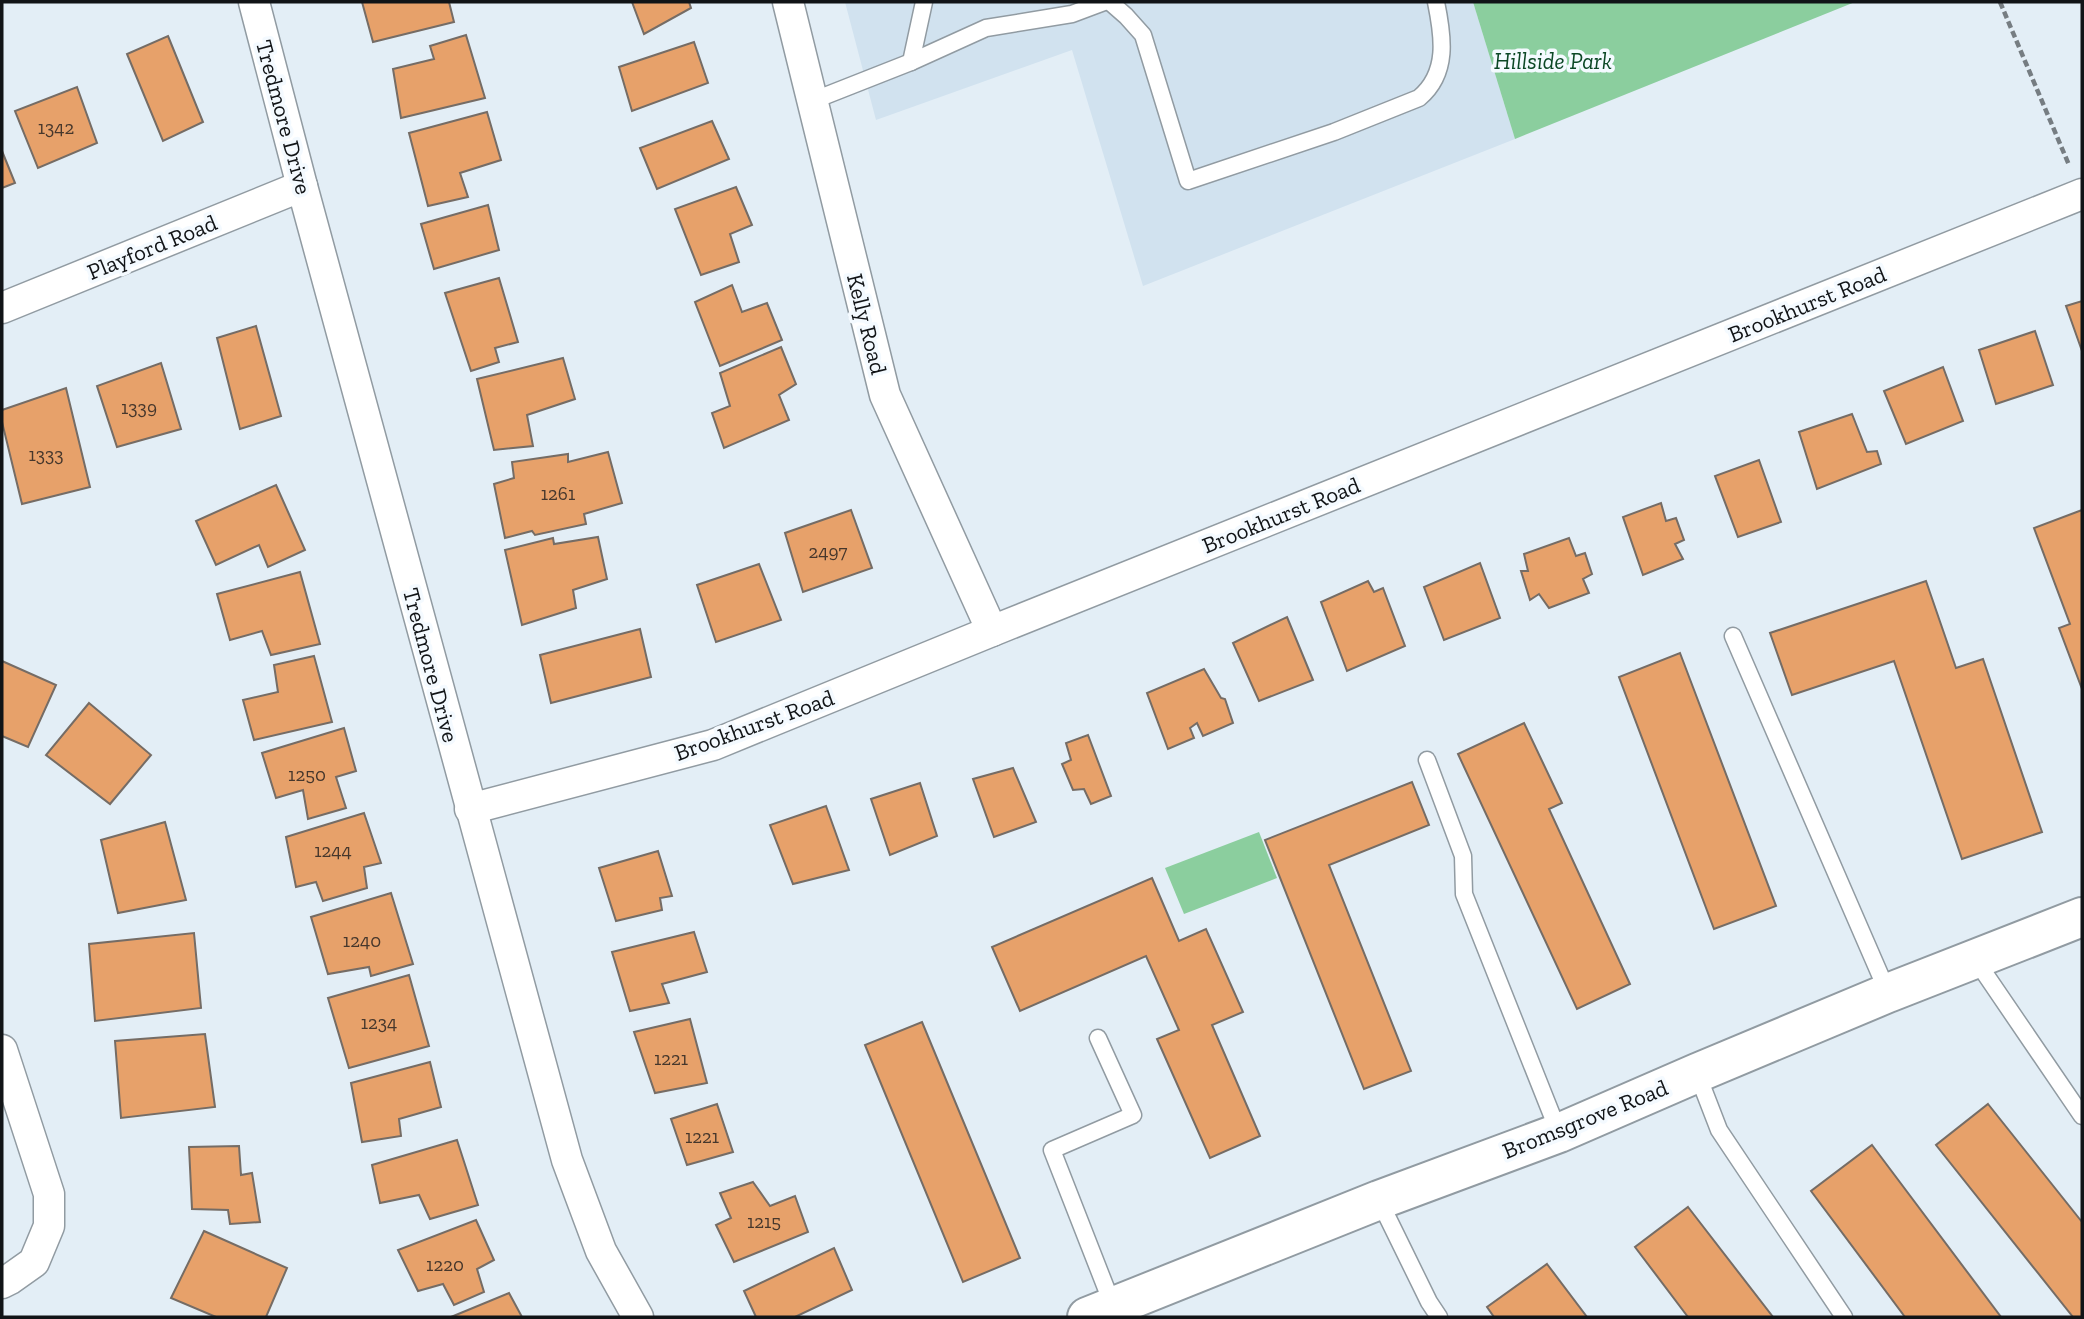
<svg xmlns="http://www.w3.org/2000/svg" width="2084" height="1319" viewBox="0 0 2084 1319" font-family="'Zilla Slab',serif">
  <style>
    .built { fill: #d1e2ef }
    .green { fill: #8bce9e }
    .building { fill: #e7a16a; stroke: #756c65; stroke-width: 2 }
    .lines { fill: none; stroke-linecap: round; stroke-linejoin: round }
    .service-casing { stroke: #919ba2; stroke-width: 19 }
    .minor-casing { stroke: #919ba2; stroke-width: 33 }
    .tertiary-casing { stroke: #919ba2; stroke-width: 42 }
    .path { stroke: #767d82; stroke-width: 4.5; stroke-dasharray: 7 3.5; stroke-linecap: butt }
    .service { stroke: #fff; stroke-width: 16 }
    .minor { stroke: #fff; stroke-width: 30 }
    .tertiary { stroke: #fff; stroke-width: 38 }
    .labels { text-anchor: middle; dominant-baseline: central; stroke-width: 7; stroke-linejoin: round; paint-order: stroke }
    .number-label { font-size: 19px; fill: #46372c }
    .park-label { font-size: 23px; font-style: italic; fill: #0c4826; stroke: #f4faff }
    .street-label { font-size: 23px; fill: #111417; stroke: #f4faff }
  </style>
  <rect width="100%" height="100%" fill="#e3eef6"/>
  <polygon class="built" points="845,2 1473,2 1515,139 1143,286 1072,50 876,120"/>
  <g class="green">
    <polygon points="1473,2 1855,2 1515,139"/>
    <polygon points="1259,832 1277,878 1184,914 1165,868"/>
  </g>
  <g class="building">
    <polygon points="362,2 449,2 454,22 373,42"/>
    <polygon points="632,2 689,2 691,8 644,34"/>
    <polygon points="466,35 485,98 401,118 393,69 434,59 430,46"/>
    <polygon points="168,36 203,122 163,141 127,54"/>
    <polygon points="694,42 708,83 632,111 619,67"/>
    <polygon points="77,87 97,143 38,168 15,111"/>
    <polygon points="487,112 501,160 460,173 468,197 428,206 409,133"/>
    <polygon points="712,121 729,159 657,189 640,148"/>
    <polygon points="2,151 15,183 2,188"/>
    <polygon points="736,187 752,225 730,234 739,262 701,275 675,209"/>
    <polygon points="488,205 499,250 434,269 421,224"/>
    <polygon points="499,278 518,342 495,348 499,362 471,371 445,293"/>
    <polygon points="732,285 742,312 767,303 782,340 720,366 695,302"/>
    <polygon points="2082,301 2082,351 2066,306"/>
    <polygon points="256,326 281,416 240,429 217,338"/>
    <polygon points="2035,331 2053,385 1996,404 1979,350"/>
    <polygon points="781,347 796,384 779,395 789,420 724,448 712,413 730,406 720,373"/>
    <polygon points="563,358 575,399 527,415 533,446 494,450 477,379"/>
    <polygon points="161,363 181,429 117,447 97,386"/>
    <polygon points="1943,367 1963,421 1906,444 1884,391"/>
    <polygon points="66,388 90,487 22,504 2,422 2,410"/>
    <polygon points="1852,414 1867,452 1877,451 1881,464 1817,489 1799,432"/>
    <polygon points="608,452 622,503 584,514 586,524 535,535 532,531 505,538 494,484 514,478 512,462 568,454 568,462"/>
    <polygon points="1759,460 1781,522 1738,537 1715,476"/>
    <polygon points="276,485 305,550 268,567 259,545 216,565 196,521"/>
    <polygon points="1661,503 1666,521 1676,518 1684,540 1675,544 1683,559 1643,575 1623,517"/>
    <polygon points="851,510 872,568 803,592 785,533"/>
    <polygon points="2082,510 2082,689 2059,628 2070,624 2034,528"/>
    <polygon points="598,537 607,579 573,590 576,608 522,625 505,550 553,538 554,544"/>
    <polygon points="1569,538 1576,556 1585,553 1592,574 1583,579 1589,593 1549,608 1539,594 1530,600 1521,571 1528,571 1524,554"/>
    <polygon points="1480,563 1500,618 1444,640 1424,587"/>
    <polygon points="759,564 781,620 716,642 697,585"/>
    <polygon points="300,572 320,644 271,655 262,631 230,640 217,594"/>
    <polygon points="1368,581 1374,592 1383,588 1405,646 1347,671 1321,602"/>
    <polygon points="1926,581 1956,668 1983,659 2042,832 1962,859 1894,661 1792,695 1770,633"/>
    <polygon points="1287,617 1313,680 1259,701 1233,643"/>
    <polygon points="640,629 651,677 551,703 540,655"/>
    <polygon points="1680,653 1776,906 1714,929 1619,677"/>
    <polygon points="314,656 332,722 254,740 243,700 278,692 274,665"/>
    <polygon points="2,661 56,685 28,747 2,736"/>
    <polygon points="1204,669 1221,698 1225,699 1233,723 1203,736 1197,723 1190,728 1194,738 1168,749 1147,693"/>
    <polygon points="89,703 151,755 110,804 46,755"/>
    <polygon points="1524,723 1562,803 1549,809 1630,984 1577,1009 1458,754"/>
    <polygon points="344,728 356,771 336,777 346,808 308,819 303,790 276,798 262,753"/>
    <polygon points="1088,735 1111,796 1091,804 1084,789 1073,790 1062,764 1071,760 1066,743"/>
    <polygon points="1013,768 1036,822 994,837 973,779"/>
    <polygon points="1412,782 1429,825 1329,865 1411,1071 1364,1089 1265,840"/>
    <polygon points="920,783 937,836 890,855 871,799"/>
    <polygon points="826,806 849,870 793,884 770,825"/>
    <polygon points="364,813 381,863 364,867 367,888 323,901 316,882 296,887 286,837"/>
    <polygon points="165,822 186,900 118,913 101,840"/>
    <polygon points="658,851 672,896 660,898 662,910 616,921 599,868"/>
    <polygon points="1152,878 1179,941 1206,929 1243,1012 1212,1025 1260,1136 1210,1158 1157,1039 1179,1030 1146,956 1020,1011 992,947"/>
    <polygon points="391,893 413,964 371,976 369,967 328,974 311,917"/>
    <polygon points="694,932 707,972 662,984 669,1003 630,1011 612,952"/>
    <polygon points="194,933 201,1008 95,1021 89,944"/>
    <polygon points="409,975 429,1046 349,1068 328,998"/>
    <polygon points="690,1019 707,1083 655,1093 634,1032"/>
    <polygon points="922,1022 1020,1258 963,1282 865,1045"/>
    <polygon points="205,1034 215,1107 121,1118 115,1041"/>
    <polygon points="430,1062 441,1107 399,1119 401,1136 362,1142 351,1083"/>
    <polygon points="717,1104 733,1152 687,1165 671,1119"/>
    <polygon points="1988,1104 2082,1222 2082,1317 2073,1317 1936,1145"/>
    <polygon points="457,1140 478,1205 430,1219 419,1195 380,1203 372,1165"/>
    <polygon points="1872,1145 2001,1317 1905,1317 1811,1191"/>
    <polygon points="239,1146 241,1175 252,1173 260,1222 230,1224 228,1210 192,1209 189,1147"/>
    <polygon points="753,1182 770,1206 795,1196 808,1232 734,1262 716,1225 731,1218 720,1193"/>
    <polygon points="1688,1207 1773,1317 1688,1317 1635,1247"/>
    <polygon points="476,1220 494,1260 477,1269 484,1292 454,1305 443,1284 418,1291 398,1250"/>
    <polygon points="204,1231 287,1268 266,1317 216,1317 171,1298"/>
    <polygon points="834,1248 852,1290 795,1317 756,1317 744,1291"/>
    <polygon points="1547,1264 1587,1317 1494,1317 1487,1307"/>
    <polygon points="509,1293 522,1317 451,1317"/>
  </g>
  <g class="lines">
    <g class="service-casing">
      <g id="service">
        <path d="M1110,2L1126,16L1143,35L1188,181L1334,132L1419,98C1449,73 1443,36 1436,2"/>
        <polyline points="911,62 924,2"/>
        <polyline points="812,101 911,62 986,28 1072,14 1104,2"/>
        <polyline points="1733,636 1888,993"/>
        <polyline points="1427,760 1463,856 1464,894 1559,1133"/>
        <polyline points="1975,959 2082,1116"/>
        <polyline points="1098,1038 1133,1115 1052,1150 1113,1306"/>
        <polyline points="1697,1073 1719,1130 1844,1317"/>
        <polyline points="1379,1200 1429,1302 1439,1317"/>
      </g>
    </g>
    <g class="minor-casing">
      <g id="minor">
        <polyline points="254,2 302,186 567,1160 601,1251 638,1317"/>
        <polyline points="788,2 885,395 992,631"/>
        <polyline points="2,308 302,186"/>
        <polyline points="470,809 713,745 992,631 2082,194"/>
        <polyline points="2,1050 49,1194 49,1226 34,1262 10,1279 2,1283"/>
      </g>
    </g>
    <g class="tertiary-casing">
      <polyline id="tertiary" points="1087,1317 1379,1200 1559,1133 1697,1073 1888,993 2082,917"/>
    </g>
    <polyline class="path" points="2000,2 2069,165"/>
    <use href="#service" class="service"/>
    <use href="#minor" class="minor"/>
    <use href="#tertiary" class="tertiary"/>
  </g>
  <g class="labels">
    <g class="number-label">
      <text x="56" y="127">1342</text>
      <text x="139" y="407">1339</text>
      <text x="46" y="454">1333</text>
      <text x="558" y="493">1261</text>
      <text x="828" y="551">2497</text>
      <text x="307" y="774">1250</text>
      <text x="333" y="850">1244</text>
      <text x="362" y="940">1240</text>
      <text x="379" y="1022">1234</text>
      <text x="671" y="1058">1221</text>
      <text x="702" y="1136">1221</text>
      <text x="764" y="1221">1215</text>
      <text x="445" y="1264">1220</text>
    </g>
    <g class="park-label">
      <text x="1553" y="61">Hillside Park</text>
    </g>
    <g class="street-label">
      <text transform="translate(284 117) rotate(75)">Tredmore Drive</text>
      <text transform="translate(152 247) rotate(-22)">Playford Road</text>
      <text transform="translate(1807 304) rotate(-22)">Brookhurst Road</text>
      <text transform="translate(867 324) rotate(76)">Kelly Road</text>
      <text transform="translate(1281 515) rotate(-22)">Brookhurst Road</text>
      <text transform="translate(431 665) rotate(75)">Tredmore Drive</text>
      <text transform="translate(754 725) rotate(-20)">Brookhurst Road</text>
      <text transform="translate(1585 1119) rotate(-22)">Bromsgrove Road</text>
    </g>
  </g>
  <rect width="2084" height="1319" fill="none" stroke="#111417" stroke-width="7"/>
</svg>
